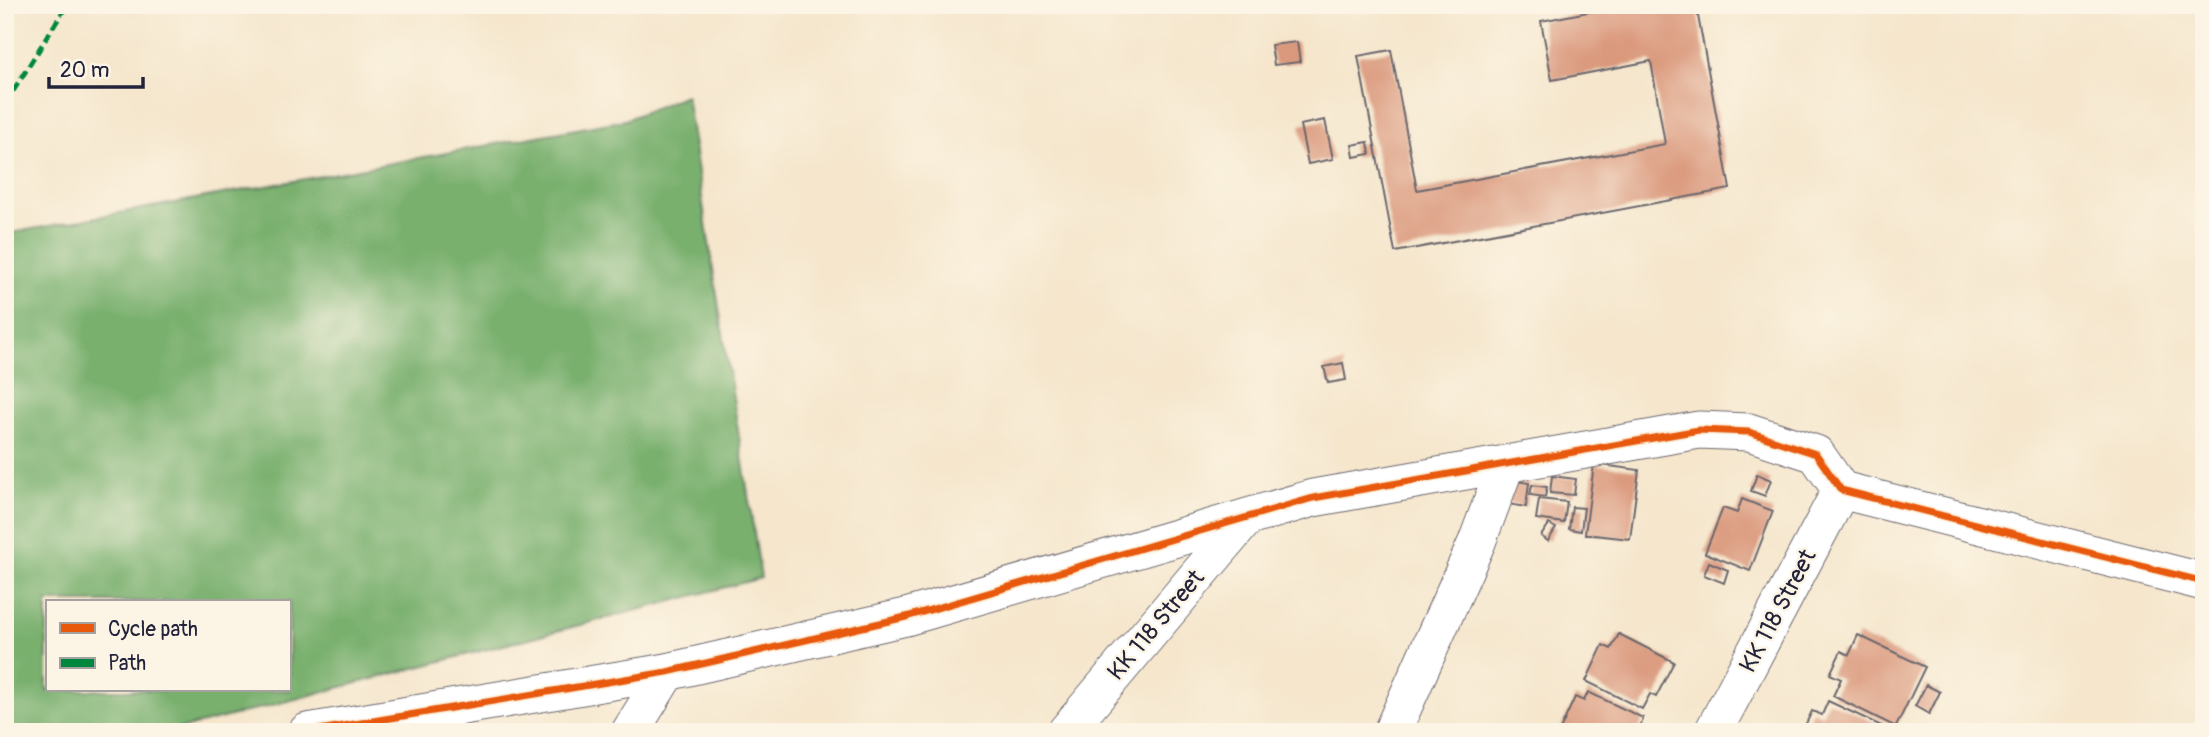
<svg xmlns="http://www.w3.org/2000/svg" width="2209" height="737" viewBox="0 0 2209 737" font-family="Pangolin,sans-serif">
  <style>
    .forest { fill: #79b06e; stroke: #4e6954; stroke-width: 2; fill-rule: evenodd }
    .building { fill: #da987c }
    .lines { fill: none; stroke-linecap: round; stroke-linejoin: round }
    .minor-casing { stroke: #6c676e; stroke-width: 39 }
    .minor { stroke: #fff; stroke-width: 37 }
    .quiet { stroke: #00873e; stroke-width: 5; stroke-dasharray: 10 5; stroke-linecap: butt }
    .cycleway-casing { stroke: #fcf5e5; stroke-width: 11 }
    .cycleway { stroke: #e8590c; stroke-width: 7 }
    .labels { text-anchor: middle; dominant-baseline: central; stroke-width: 5; stroke-linejoin: round; paint-order: stroke }
    .street-label { font-size: 24px; fill: #22223b; stroke: #fcf5e5 }
  </style>
  <rect width="100%" height="100%" fill="#fcf5e5"/>
  <filter id="ink" filterUnits="userSpaceOnUse"><feTurbulence type="fractalNoise" baseFrequency=".0143" numOctaves="2"/><feDisplacementMap in="SourceGraphic" scale="14" xChannelSelector="R" yChannelSelector="G"/><feConvolveMatrix kernelMatrix="1 2 1 2 8 2 1 2 1" color-interpolation-filters="sRGB"/></filter>
  <filter id="wash" filterUnits="userSpaceOnUse"><feTurbulence type="fractalNoise" baseFrequency=".00686" numOctaves="4" result="noise"/><feDisplacementMap in="SourceGraphic" scale="28" xChannelSelector="R" yChannelSelector="G"/><feGaussianBlur stdDeviation="1.57" result="paint"/><feColorMatrix in="noise" values="0 0 0 0 0 0 0 0 0 0 0 0 0 0 0 0 0 1.4 0 .05"/><feComposite in="paint" operator="in"/></filter>
  <g filter="url(#wash)">
    <rect width="100%" height="100%" fill="#f5e6cc"/>
    <path class="forest" d="M686,95L761,578L169,732H5V234L625,120ZM47,602H289V690H47Z"/>
    <g id="blocks">
      <g class="building">
        <polygon points="1624,5 1696,5 1730,189 1395,252 1358,56 1391,50 1417,190 1665,144 1651,61 1552,80 1541,21"/>
        <polygon points="1297,42 1300,62 1274,65 1271,45"/>
        <polygon points="1325,120 1333,159 1308,164 1300,125"/>
        <polygon points="1368,142 1370,154 1354,157 1352,145"/>
        <polygon points="1343,363 1346,380 1328,383 1324,367"/>
        <polygon points="1594,464 1639,470 1630,539 1585,534"/>
        <polygon points="1757,474 1771,480 1765,496 1751,491"/>
        <polygon points="1552,476 1576,479 1574,495 1550,493"/>
        <polygon points="1511,480 1529,483 1526,507 1508,504"/>
        <polygon points="1532,485 1547,487 1545,497 1530,495"/>
        <polygon points="1539,499 1567,502 1564,523 1536,519"/>
        <polygon points="1742,499 1773,511 1750,571 1705,553 1723,508 1737,513"/>
        <polygon points="1572,507 1584,508 1581,531 1569,529"/>
        <polygon points="1549,524 1556,528 1548,541 1541,536"/>
        <polygon points="1709,562 1728,570 1724,583 1704,575"/>
        <polygon points="1619,634 1674,662 1656,697 1650,694 1642,709 1586,681 1603,645 1611,649"/>
        <polygon points="1858,635 1925,667 1896,727 1833,696 1841,679 1830,674 1841,651 1849,655"/>
        <polygon points="1926,685 1940,692 1929,714 1915,706"/>
        <polygon points="1588,692 1643,718 1639,732 1559,732 1575,697 1584,701"/>
        <polygon points="1828,701 1886,728 1884,732 1802,732 1812,711 1822,715"/>
      </g>
    </g>
  </g>
  <g filter="url(#ink)">
    <use href="#blocks" fill-opacity="0" stroke="#6c676e" stroke-width="2"/>
    <g class="lines">
      <g class="minor-casing">
        <g id="minor">
          <polyline points="307,732 667,672 906,617 1313,498 1699,430 1749,432 1816,454 1841,490 2204,582"/>
          <polyline points="630,732 667,672"/>
          <polyline points="1066,732 1246,518"/>
          <polyline points="1392,732 1477,542 1506,464"/>
          <polyline points="1713,732 1841,490"/>
        </g>
      </g>
      <use href="#minor" class="minor"/>
      <polyline class="quiet" points="5,104 67,5"/>
      <g class="cycleway-casing">
        <polyline id="cycleway" points="307,732 667,672 906,617 1313,498 1699,430 1749,432 1816,454 1841,490 2204,582"/>
      </g>
      <use href="#cycleway" class="cycleway"/>
    </g>
  </g>
  <g class="labels">
    <g class="street-label">
      <text transform="translate(1778 611) rotate(-62)">KK 118 Street</text>
      <text transform="translate(1156 625) rotate(-50)">KK 118 Street</text>
    </g>
  </g>
  <rect width="2209" height="737" fill="none" stroke="#fcf5e5" stroke-width="28"/>
  <rect x="46" y="600" width="245" height="91" fill="#fcf5e5" stroke="#a5a1a1" stroke-width="2"/>
  <rect x="60" y="623" width="35" height="10" fill="#e8590c" stroke="#a5a1a1" stroke-width="2"/>
  <text x="108" y="636" font-size="21" fill="#22223b">Cycle path</text>
  <rect x="60" y="658" width="35" height="10" fill="#00873e" stroke="#a5a1a1" stroke-width="2"/>
  <text x="108" y="670" font-size="21" fill="#22223b">Path</text>
  <path d="M49 77v10h94v-10" fill="none" stroke="#22223b" stroke-width="3.5"/>
  <text x="60" y="77" font-size="21" fill="#22223b" stroke="#fcf5e5" stroke-width="5" paint-order="stroke">20 m</text>
</svg>
